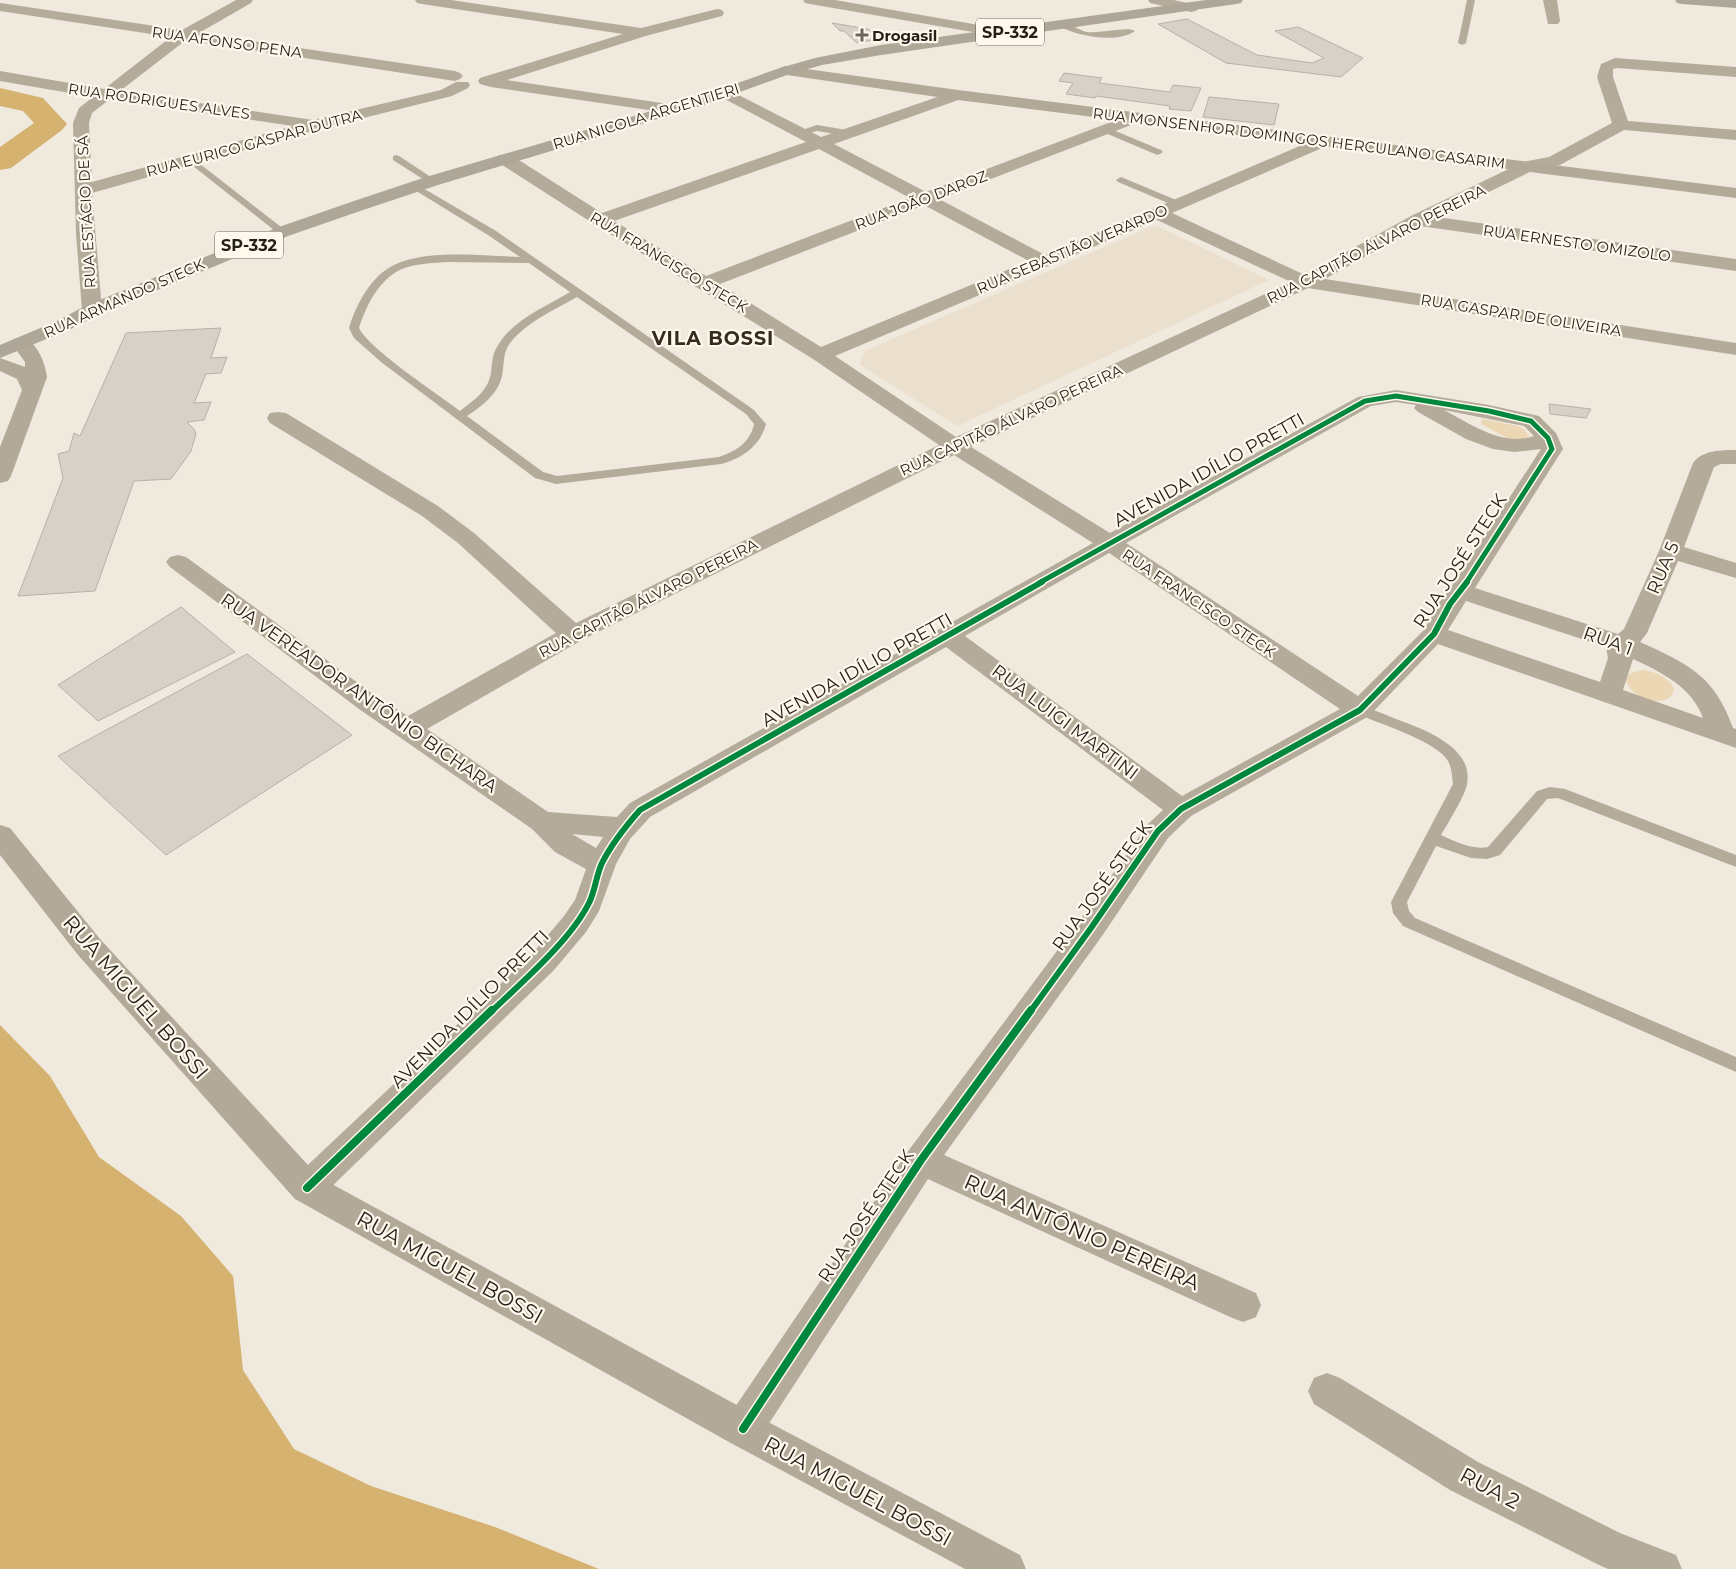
<svg xmlns="http://www.w3.org/2000/svg" width="1736" height="1569" viewBox="0 0 1736 1569" font-family="Montserrat,sans-serif">
  <style>
    .built { fill: #ebe0ce }
    .green { fill: #ecd7b5 }
    .water { fill: #d6b271 }
    .lines { fill: none; stroke-linecap: round; stroke-linejoin: round }
    .river { fill: #d6b271; fill-rule: evenodd }
    .building { fill: #d7d2c9; stroke: #b6b1a9 }
    .lane { fill: #b4ab9b; fill-rule: evenodd }
    .street { fill: #b4ab9b; fill-rule: evenodd }
    .secondary { fill: #b3a998; fill-rule: evenodd }
    .primary { fill: #aea697; fill-rule: evenodd }
    .cycleway-far2-casing { stroke: #fff8ed; stroke-width: 8 }
    .cycleway-far1-casing { stroke: #fff8ed; stroke-width: 9 }
    .cycleway-casing { stroke: #fff8ed; stroke-width: 11 }
    .cycleway-far2 { stroke: #00873e; stroke-width: 5 }
    .cycleway-far1 { stroke: #00873e; stroke-width: 6 }
    .cycleway { stroke: #00873e; stroke-width: 8 }
    .poi-dot { fill: #6a665e; stroke: #fff8ed; stroke-width: 2 }
    .labels { text-anchor: middle; dominant-baseline: central; stroke-width: 4.5; stroke-linejoin: round; paint-order: stroke }
    .far-poi-label { font-size: 15px; font-weight: bold; fill: #231f19; stroke: #fff8ed; text-anchor: start }
    .far-street-label { font-size: 15px; fill: #231f19; stroke: #fff8ed }
    .shield { fill: #fff8ed; stroke: #656059; stroke-width: 1 }
    .shield-label { font-size: 16px; font-weight: bold; fill: #231f19 }
    .street-label { font-size: 18px; fill: #231f19; stroke: #fff8ed }
    .far-district-label { font-size: 19px; font-weight: bold; letter-spacing: 1px; fill: #352c1e; stroke: #fff8ed }
    .near-street-label { font-size: 21px; fill: #231f19; stroke: #fff8ed }
  </style>
  <rect width="100%" height="100%" fill="#efe9de"/>
  <polygon class="built" points="1155,225 1269,280 957,426 860,365 864,351"/>
  <g class="green">
    <polygon points="1482,419 1518,426 1525,430 1529,437 1526,441 1513,441 1481,424"/>
    <path d="M1645,670C1657,673 1669,677 1674,689C1671,711 1628,699 1626,679C1630,671 1637,671 1645,670Z"/>
  </g>
  <polygon class="water" points="0,1025 50,1076 99,1157 181,1216 233,1276 243,1370 294,1449 371,1486 495,1527 599,1569 0,1569"/>
  <g class="lines">
    <polygon class="river" points="0,88 43,98 67,124 62,130 11,168 0,170 0,147 34,123 23,111 0,106"/>
  </g>
  <g class="building">
    <polygon points="1187,19 1257,55 1312,63 1324,58 1275,31 1298,27 1363,58 1341,77 1226,63 1158,24"/>
    <polygon points="832,23 868,29 879,39 857,43 844,31 840,31"/>
    <polygon points="1064,73 1102,78 1099,83 1170,92 1173,85 1201,88 1191,111 1169,109 1170,106 1096,96 1095,98 1066,94 1073,83 1059,81"/>
    <polygon points="1209,97 1279,104 1274,125 1203,117"/>
    <polygon points="221,328 211,358 227,357 221,373 206,374 194,403 211,402 204,420 187,422 194,429 196,434 191,451 171,479 134,481 95,591 18,596 63,478 58,454 69,451 74,433 80,436 126,333"/>
    <polygon points="1549,404 1591,409 1586,418 1550,414"/>
    <polygon points="181,607 235,652 98,721 58,685"/>
    <polygon points="247,654 352,735 166,855 58,756"/>
  </g>
  <g class="lines">
    <g class="lane">
      <polygon points="1467,0 1475,0 1466,43 1462,45 1458,43"/>
      <path d="M1060,23C1069,22 1078,30 1087,32C1099,34 1128,26 1135,31C1116,44 1079,36 1060,27Z"/>
      <polygon points="895,33 901,33 911,46 910,48 904,48 894,35"/>
      <polygon points="817,125 847,130 851,133 847,136 817,131 797,136 793,133"/>
      <polygon points="1106,127 1161,150 1163,152 1158,155 1155,154 1103,132 1102,130"/>
      <polygon points="396,155 399,156 437,181 435,183 429,183 393,160 393,156"/>
      <polygon points="191,157 285,230 285,234 279,234 188,162 186,160"/>
      <polygon points="1121,177 1181,202 1183,204 1181,206 1175,206 1118,182 1116,180"/>
      <path d="M416,184L496,231L754,410L766,424C760,446 743,458 721,464L556,484L535,478L381,362L354,338L349,328C356,304 371,276 394,265C428,249 483,256 520,257L488,235L413,189L411,187ZM449,262L529,263L570,292C545,307 512,320 497,347C492,355 492,364 491,373C488,391 474,400 460,411C437,393 371,351 359,328C366,306 379,279 402,269C417,263 434,263 449,262ZM577,297L746,414L754,424C750,443 736,451 719,457L557,476L543,472L467,416C482,406 498,394 502,376C504,366 503,355 508,346C524,323 554,310 577,297Z"/>
      <path d="M1360,705C1372,709 1384,714 1396,719C1422,729 1474,746 1467,784C1466,794 1447,825 1441,835C1456,842 1472,850 1488,847L1537,791L1550,787L1565,789L1736,855V867L1558,798L1547,799L1500,855L1487,859L1471,858L1436,846L1407,902L1409,911L1415,918L1736,1057V1072L1403,926L1393,913L1391,902L1453,784C1452,777 1452,768 1448,761C1437,741 1377,723 1355,713L1353,710L1355,707Z"/>
    </g>
    <g class="street">
      <path d="M236,0H253L251,3L199,33L455,71L460,73L463,76L460,79L455,81L186,40L120,91L313,120L441,90L456,82H468L470,85L468,88L452,96L323,128L92,193L102,310L99,314L92,316L85,314L82,310L76,233L73,123L79,108L93,97L0,81V71L104,89L171,37L0,11V3L182,30ZM110,99L293,126L92,182L89,123L92,113Z"/>
      <polygon points="415,0 451,0 641,28 717,9 722,10 724,13 722,16 649,35 507,80 682,106 684,109 682,112 676,114 491,87 480,84 478,81 480,78 623,34 422,4 417,3"/>
      <polygon points="803,0 835,0 1002,29 1007,30 1009,33 1007,36 1002,37 810,4 805,3"/>
      <polygon points="1148,0 1174,0 1196,5 1198,8 1196,11 1191,12 1150,3"/>
      <polygon points="1543,0 1557,0 1560,21 1558,24 1548,24"/>
      <path d="M1615,58L1736,67V77L1617,68L1613,69V77L1628,121L1736,130V140L1624,130L1560,165L1534,170L1437,217L1736,259V271L1420,226L1325,279L1736,343V355L1308,288L971,447L1110,533L1358,397L1396,390L1489,405L1539,416L1556,433L1563,449L1475,588L1618,634L1624,629L1659,551L1693,463C1702,450 1722,450 1736,450V464H1721L1714,467L1684,547L1736,563V578L1678,561L1647,633L1640,642C1688,664 1714,675 1733,728L1736,729V748L1438,644L1369,716L1191,816L1168,838L1102,936L944,1155L1256,1293L1261,1305L1256,1317L1243,1322L1230,1317L928,1179L757,1442L743,1448L729,1442L724,1429L729,1416L909,1150L1080,920L1148,824L1163,810L946,647L650,817L630,839L616,864L599,911L586,932L554,970L319,1199L307,1203L295,1199L290,1188L295,1177L532,954L564,916L575,900L586,869L555,852L532,829L359,709L170,567L166,562L170,557L178,555L186,557L377,697L408,716L556,633L458,543L422,516L270,423L267,418L270,413L278,412L286,413L438,506L474,533L576,623L939,445L813,359L594,224L499,163L497,159L499,155H511L602,213L806,142L719,96L717,93L719,90L725,88L821,137L952,92H964L966,95L964,98L834,144L926,192L1132,114H1144L1146,117L1144,120L939,199L1045,255L1323,136L1329,137L1331,141L1329,145L1172,213L1305,275L1411,216L1523,162L1549,157L1612,123L1597,77L1601,64ZM819,149L910,198L706,276L614,221ZM924,205L1029,261L821,347L720,284ZM1157,220L1291,282L956,437L835,356ZM1396,402L1416,405L1414,408L1418,412L1466,439L1493,449L1514,452L1541,449L1452,586L1438,604L1424,630L1358,696L1126,543L1371,406ZM1444,410L1524,426L1534,436C1502,447 1471,424 1444,410ZM954,455L1093,543L630,803L617,817L548,812L427,729L582,640ZM1109,553L1340,709L1182,796L965,636ZM1466,601L1606,647L1608,658L1600,682L1448,630ZM1633,659C1661,672 1692,687 1703,718L1623,690ZM572,834L603,837L596,848Z"/>
      <polygon points="1327,1373 1340,1378 1478,1462 1620,1533 1676,1555 1682,1569 1608,1569 1597,1564 1450,1490 1314,1404 1308,1391 1314,1378"/>
    </g>
    <g class="secondary">
      <polygon points="785,66 958,90 1736,188 1736,198 958,100 780,74 777,71 780,68"/>
      <path d="M21,337C37,341 45,362 47,377L11,476L8,481L0,483V447L22,390L17,379L0,371V358L25,367V362L11,343L14,339Z"/>
      <polygon points="0,825 10,828 100,939 319,1177 757,1416 1020,1555 1026,1569 965,1569 729,1442 295,1199 78,955 0,855"/>
    </g>
    <g class="primary">
      <polygon points="1206,0 1243,0 1241,3 1236,4 881,55 822,65 790,74 704,105 438,185 366,209 288,236 99,314 71,329 0,358 0,345 57,321 85,306 276,228 354,201 426,177 692,99 780,68 815,58 881,45"/>
      <polygon points="1675,0 1736,0 1736,8 1682,4 1677,3"/>
    </g>
    <g class="cycleway-far2-casing">
      <polyline id="cycleway-far2" points="1039,583 1365,401 1396,396 1489,411 1531,421 1548,438 1552,449 1466,583"/>
    </g>
    <g class="cycleway-far1-casing">
      <g id="cycleway-far1">
        <path d="M491,1012C522,982 570,941 589,903C595,891 596,876 602,863C612,843 625,827 640,810L1042,582"/>
        <polyline points="1030,1012 1091,928 1158,831 1181,809 1360,710 1434,634 1450,604 1467,582"/>
      </g>
    </g>
    <g class="cycleway-casing">
      <g id="cycleway">
        <polyline points="307,1188 492,1010"/>
        <polyline points="743,1429 921,1160 1031,1010"/>
      </g>
    </g>
    <use href="#cycleway-far2" class="cycleway-far2"/>
    <use href="#cycleway-far1" class="cycleway-far1"/>
    <use href="#cycleway" class="cycleway"/>
  </g>
  <path class="poi-dot" d="M859.5 27.5h5v5h5v5h-5v5h-5v-5h-5v-5h5z"/>
  <g class="labels">
    <g class="far-poi-label">
      <text x="872" y="35">Drogasil</text>
    </g>
    <g class="far-street-label">
      <text transform="translate(227 42) rotate(8)">RUA AFONSO PENA</text>
      <text transform="translate(159 101) rotate(8)">RUA RODRIGUES ALVES</text>
      <text transform="translate(646 116) rotate(-17)">RUA NICOLA ARGENTIERI</text>
      <text transform="translate(1299 138) rotate(7)">RUA MONSENHOR DOMINGOS HERCULANO CASARIM</text>
      <text transform="translate(254 143) rotate(-15)">RUA EURICO GASPAR DUTRA</text>
      <text transform="translate(921 200) rotate(-21)">RUA JOÃO DAROZ</text>
      <text transform="translate(86 212) rotate(-93)">RUA ESTÁCIO DE SÁ</text>
      <text transform="translate(1577 243) rotate(8)">RUA ERNESTO OMIZOLO</text>
      <text transform="translate(1376 244) rotate(-27)">RUA CAPITÃO ÁLVARO PEREIRA</text>
      <text transform="translate(1072 249) rotate(-23)">RUA SEBASTIÃO VERARDO</text>
      <text transform="translate(669 262) rotate(31)">RUA FRANCISCO STECK</text>
      <text transform="translate(124 298) rotate(-24)">RUA ARMANDO STECK</text>
      <text transform="translate(1521 315) rotate(9)">RUA GASPAR DE OLIVEIRA</text>
      <text transform="translate(1011 420) rotate(-25)">RUA CAPITÃO ÁLVARO PEREIRA</text>
      <text transform="translate(648 598) rotate(-27)">RUA CAPITÃO ÁLVARO PEREIRA</text>
      <text transform="translate(1199 603) rotate(34)">RUA FRANCISCO STECK</text>
    </g>
    <g class="shield">
      <rect x="976" y="18.5" width="68" height="27" rx="4"/>
      <rect x="215" y="231.5" width="68" height="27" rx="4"/>
    </g>
    <g class="shield-label">
      <text x="1010" y="32">SP-332</text>
      <text x="249" y="245">SP-332</text>
    </g>
    <g class="street-label">
      <text transform="translate(1209 470) rotate(-29)">AVENIDA IDÍLIO PRETTI</text>
      <text transform="translate(1460 561) rotate(-57)">RUA JOSÉ STECK</text>
      <text transform="translate(1663 568) rotate(-67)">RUA 5</text>
      <text transform="translate(1608 641) rotate(20)">RUA 1</text>
      <text transform="translate(857 670) rotate(-29)">AVENIDA IDÍLIO PRETTI</text>
      <text transform="translate(359 693) rotate(35)">RUA VEREADOR ANTÔNIO BICHARA</text>
      <text transform="translate(1065 722) rotate(37)">RUA LUIGI MARTINI</text>
      <text transform="translate(1102 886) rotate(-54)">RUA JOSÉ STECK</text>
      <text transform="translate(470 1009) rotate(-45)">AVENIDA IDÍLIO PRETTI</text>
      <text transform="translate(866 1216) rotate(-56)">RUA JOSÉ STECK</text>
    </g>
    <g class="far-district-label">
      <text x="713" y="338">VILA BOSSI</text>
    </g>
    <g class="near-street-label">
      <text transform="translate(136 997) rotate(49)">RUA MIGUEL BOSSI</text>
      <text transform="translate(1082 1232) rotate(24)">RUA ANTÔNIO PEREIRA</text>
      <text transform="translate(450 1267) rotate(29)">RUA MIGUEL BOSSI</text>
      <text transform="translate(1490 1488) rotate(28)">RUA 2</text>
      <text transform="translate(858 1491) rotate(28)">RUA MIGUEL BOSSI</text>
    </g>
  </g>
</svg>
